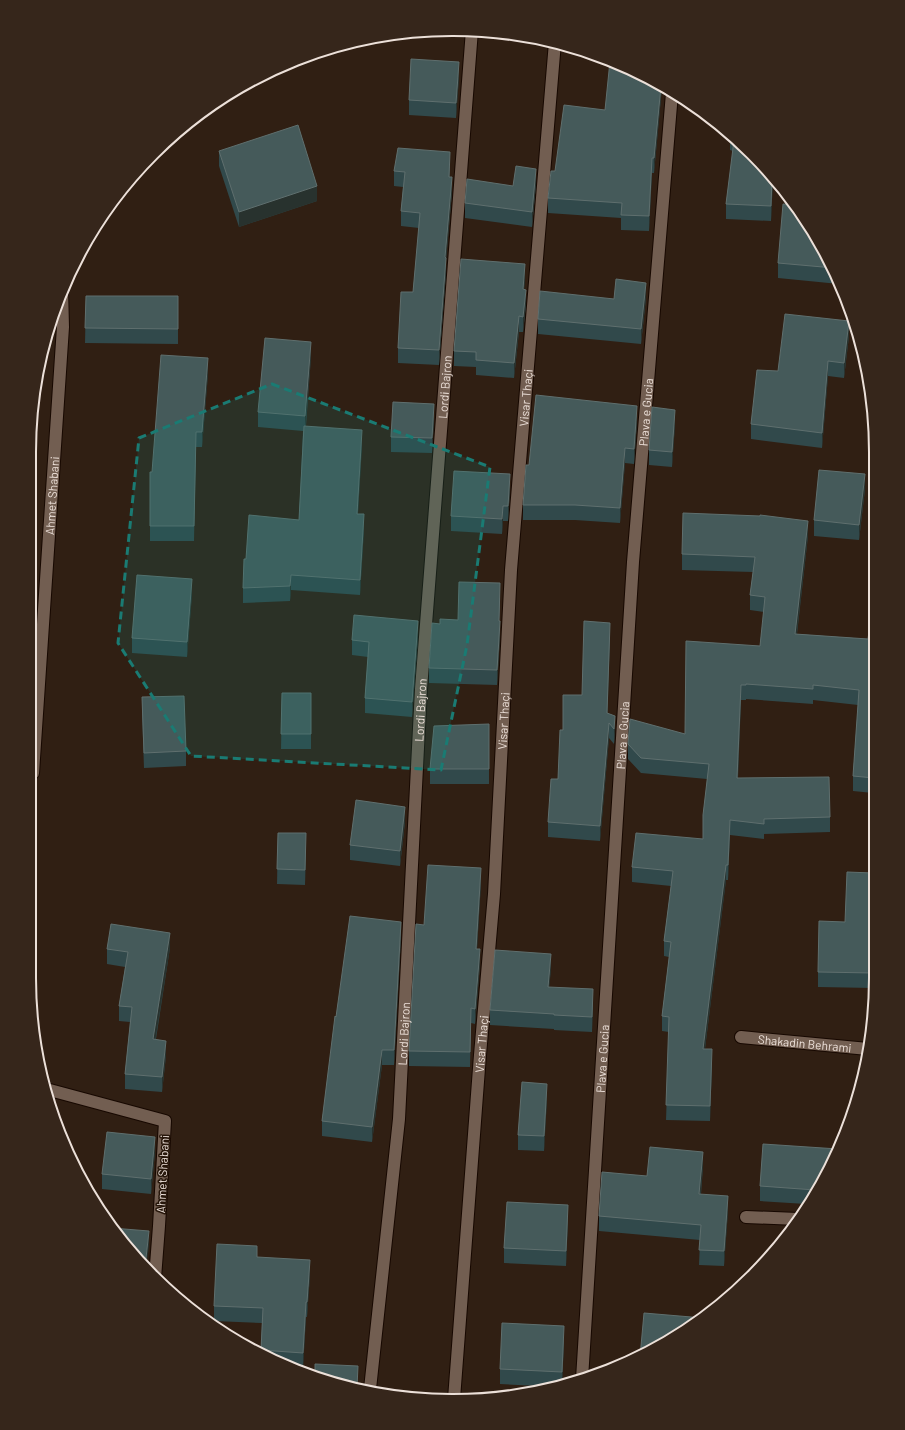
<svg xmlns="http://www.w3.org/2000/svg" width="905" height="1430" viewBox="0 0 905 1430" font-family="Barlow,sans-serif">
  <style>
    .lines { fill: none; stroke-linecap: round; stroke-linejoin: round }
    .service-casing { stroke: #170801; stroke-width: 14 }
    .minor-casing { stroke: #170801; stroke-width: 14 }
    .service { stroke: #725e51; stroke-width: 12 }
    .minor { stroke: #725e51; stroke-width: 12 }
    .wall { fill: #31494b }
    .shaded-wall { fill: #28322e }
    .building { fill: #455a5a; stroke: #5f6f6e }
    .marked { fill: #1a7b73; fill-opacity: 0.2; stroke: #1a7b73; stroke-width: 3; stroke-dasharray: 8 5; stroke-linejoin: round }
    .labels { text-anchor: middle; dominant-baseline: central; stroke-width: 3; stroke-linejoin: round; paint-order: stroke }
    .street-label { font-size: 12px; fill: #ece0d9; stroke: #26160a }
    .rim { fill: none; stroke: #ece0d9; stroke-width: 2 }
  </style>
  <rect width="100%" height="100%" fill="#301f13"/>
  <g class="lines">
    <g class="service-casing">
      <polyline id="service" points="746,1217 798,1219"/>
    </g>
    <g class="minor-casing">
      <g id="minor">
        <path id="s1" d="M33,773L63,327L62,289"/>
        <path id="s2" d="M741,1037L868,1049"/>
        <polyline points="46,1089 165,1121 159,1226 155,1278"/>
        <path id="s3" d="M582,1379L633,562L672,93"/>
        <path id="s4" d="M370,1389L399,1119L421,689L472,30"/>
        <path id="s5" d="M454,1399L480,1055L494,894L511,570L555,42"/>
      </g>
    </g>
    <use href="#service" class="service"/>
    <use href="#minor" class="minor"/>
  </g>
  <g class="wall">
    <polygon points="459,77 456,118 409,115 409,100"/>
    <polygon points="662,87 654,173 652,173 649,231 621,230 621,218 548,213 548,198 555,171 605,110"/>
    <polygon points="730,136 773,179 771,221 726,219 726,204 733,151 730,150"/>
    <polygon points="219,151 317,201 239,227 219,166"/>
    <polygon points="450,167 449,177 452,192 446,260 446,273 439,365 398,363 398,348 413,292 419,228 401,226 401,211 403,187 394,186 394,171"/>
    <polygon points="536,184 532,227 465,218 465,203 513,186"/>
    <polygon points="778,263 832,265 839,284 778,278"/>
    <polygon points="525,279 524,289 526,305 523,332 519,332 514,378 476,375 476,367 454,366 454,351"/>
    <polygon points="86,296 178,296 178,344 85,343"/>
    <polygon points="646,298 641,344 538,334 538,319 614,299"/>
    <polygon points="849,336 844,378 828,376 822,448 751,439 751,424 778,371"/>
    <polygon points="311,357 306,426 362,445 358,514 364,529 360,595 291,590 290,601 243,603 243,588 246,559 299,520 303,431 258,427 258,412"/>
    <polygon points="208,374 202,447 196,447 194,541 150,541 150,472 152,472"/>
    <polygon points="434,419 432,453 391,452 391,437"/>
    <polygon points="637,421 634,464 625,463 620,523 575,520 523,520 523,505 529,465"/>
    <polygon points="675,425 672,467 649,465 649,450"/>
    <polygon points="510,489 508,521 503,521 502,534 451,531 451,516"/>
    <polygon points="865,489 859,540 814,536 814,520"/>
    <polygon points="808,536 797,634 868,639 874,592 873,793 853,791 853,776 858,705 813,700 813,704 746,699 746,700 741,700 738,778 830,817 830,832 764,834 764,839 730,835 728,880 726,880 705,1049 712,1064 710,1121 666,1120 669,1032 662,1031 662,1016 669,957 664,956 664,941 671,886 632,882 632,867 703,839 707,779 641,773 628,759 628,744 685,734 760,646 764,612 750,610 750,595 753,572 682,570 682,554"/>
    <polygon points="192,594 187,657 132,653 132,638"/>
    <polygon points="500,598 499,621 500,636 497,685 429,683 429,668 440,624 458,620"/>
    <polygon points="418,637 412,717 365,713 365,698 368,657 352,655 352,640"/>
    <polygon points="610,638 607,714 615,731 614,744 609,738 600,841 548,837 548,822 558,779 563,730 582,695"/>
    <polygon points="282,693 311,693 311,749 281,749"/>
    <polygon points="142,697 186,751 186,766 144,768 142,712"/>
    <polygon points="489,724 489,784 430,784 430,769"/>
    <polygon points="405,822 400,866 350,860 350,845"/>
    <polygon points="278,833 306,849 305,885 277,884"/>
    <polygon points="873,873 873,988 818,987 818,972 845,922"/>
    <polygon points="481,883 477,949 480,964 475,1024 471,1023 470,1067 409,1066 409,1051 424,925"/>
    <polygon points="401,937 394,1065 382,1065 372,1142 322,1136 322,1121 336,1017"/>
    <polygon points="170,948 156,1039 166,1056 162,1092 125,1089 125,1074 130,1022 119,1021 119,1006 125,967 107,964 107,949"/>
    <polygon points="551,969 549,987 593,1005 592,1032 554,1030 554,1029 490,1025 490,1010"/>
    <polygon points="547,1099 544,1151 518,1150 518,1135"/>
    <polygon points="838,1149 806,1204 760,1201 760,1186"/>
    <polygon points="155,1152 151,1194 102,1189 102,1174"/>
    <polygon points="703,1167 701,1194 728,1211 724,1266 699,1265 700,1240 599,1231 599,1216 647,1176"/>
    <polygon points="568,1220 566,1266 504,1263 504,1248"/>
    <polygon points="257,1257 310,1275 307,1317 306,1317 303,1368 291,1367 261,1353 262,1323 214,1321 214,1306"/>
    <polygon points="564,1341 562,1387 559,1387 500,1384 500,1369"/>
  </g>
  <g class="shaded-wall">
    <polygon points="459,62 459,77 456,118 456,103"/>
    <polygon points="661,86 662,87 654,173 654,158"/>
    <polygon points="450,152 450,167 449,192 449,177"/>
    <polygon points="652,158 652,173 649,231 649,216"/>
    <polygon points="536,169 536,184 532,227 532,212"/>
    <polygon points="452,177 452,192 446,260 446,273 439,365 439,350 445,257"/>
    <polygon points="772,178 773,179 771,221 771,206"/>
    <polygon points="317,186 317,201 239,227 239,212"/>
    <polygon points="525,264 525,279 523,304 523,289"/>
    <polygon points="646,283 646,298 641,344 641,329"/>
    <polygon points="526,290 526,305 523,332 523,317"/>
    <polygon points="519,316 519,332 514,378 514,363"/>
    <polygon points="849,321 849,336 844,378 844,363"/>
    <polygon points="311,342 311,357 305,431 305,416"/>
    <polygon points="208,358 208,374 202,447 202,432"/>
    <polygon points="828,361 828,376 822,448 822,433"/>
    <polygon points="434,404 434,419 432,453 432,438"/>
    <polygon points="637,406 637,421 634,464 634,449"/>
    <polygon points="675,410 675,425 672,467 672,452"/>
    <polygon points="362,430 362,445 357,529 357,514"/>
    <polygon points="625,448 625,463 620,523 620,508"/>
    <polygon points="510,474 510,489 508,521 508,506"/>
    <polygon points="865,474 865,489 859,540 859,525"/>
    <polygon points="503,506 503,521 502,534 502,519"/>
    <polygon points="364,514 364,529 360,595 360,580"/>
    <polygon points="808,521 808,536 795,649 795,634"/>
    <polygon points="291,575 291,590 290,601 290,586"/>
    <polygon points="192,579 192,594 187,657 187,642"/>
    <polygon points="418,621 418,637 412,717 412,702"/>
    <polygon points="500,621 500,636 497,685 497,670"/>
    <polygon points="610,623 610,638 607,728 607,713"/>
    <polygon points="741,685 741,700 737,793 737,778"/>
    <polygon points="615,716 615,731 614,744 614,729"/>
    <polygon points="609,723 609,738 600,841 600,826"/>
    <polygon points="405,807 405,822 400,866 400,851"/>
    <polygon points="730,820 730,835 728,880 728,865"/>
    <polygon points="306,833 306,849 305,885 305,870"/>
    <polygon points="726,865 726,880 703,1064 703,1049"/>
    <polygon points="481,868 481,883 476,964 476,949"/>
    <polygon points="401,922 401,937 394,1065 394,1050"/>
    <polygon points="170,933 170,948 153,1054 153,1039"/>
    <polygon points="480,949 480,964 475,1024 475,1009"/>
    <polygon points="551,954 551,969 548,1002 548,987"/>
    <polygon points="593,989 593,1005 592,1032 592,1017"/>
    <polygon points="166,1041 166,1056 162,1092 162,1077"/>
    <polygon points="712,1049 712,1064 710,1121 710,1106"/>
    <polygon points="382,1050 382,1065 372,1142 372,1127"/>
    <polygon points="547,1084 547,1099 544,1151 544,1136"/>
    <polygon points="155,1137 155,1152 151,1194 151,1179"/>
    <polygon points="703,1152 703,1167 699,1209 699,1194"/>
    <polygon points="728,1196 728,1211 724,1266 724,1251"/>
    <polygon points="568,1205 568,1220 566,1266 566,1251"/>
    <polygon points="149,1231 149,1246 146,1269 145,1267"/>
    <polygon points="310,1260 310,1275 307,1317 307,1302"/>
    <polygon points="306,1302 306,1317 303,1368 303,1353"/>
    <polygon points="564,1326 564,1341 562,1387 562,1372"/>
  </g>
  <g class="building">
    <polygon points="411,59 459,62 456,103 409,100"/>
    <polygon points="610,61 640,73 661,86 654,158 652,158 649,216 621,215 622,203 548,198 551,171 555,171 564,105 605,110"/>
    <polygon points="298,125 317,186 239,212 219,151"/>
    <polygon points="734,140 772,178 771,206 726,204"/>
    <polygon points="398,148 450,152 449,177 452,177 445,257 446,258 439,350 398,348 401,292 413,292 420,213 401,211 405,172 394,171"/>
    <polygon points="516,166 536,169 532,212 465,203 467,179 513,186"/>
    <polygon points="783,204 795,205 832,265 834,268 778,263"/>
    <polygon points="461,259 525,264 523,289 526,290 523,317 519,316 514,363 476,360 476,352 454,351"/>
    <polygon points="616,279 646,283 641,329 538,319 540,291 614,299"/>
    <polygon points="86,296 178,296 178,329 85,328"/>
    <polygon points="785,314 849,321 844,363 828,361 822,433 751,424 757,370 778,371"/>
    <polygon points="265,338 311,342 305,416 258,412"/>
    <polygon points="161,355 208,358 202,432 196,432 194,526 150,526 150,472 152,472"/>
    <polygon points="536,395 637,406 634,449 625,448 620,508 575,505 523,505 526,465 529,465"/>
    <polygon points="393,402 434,404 432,438 391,437"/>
    <polygon points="652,407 675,410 672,452 649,450"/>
    <polygon points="304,426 362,430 357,514 364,514 360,580 291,575 290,586 243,588 244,559 246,559 249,515 299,520"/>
    <polygon points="819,470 865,474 859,525 814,520"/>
    <polygon points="454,471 510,474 508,506 503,506 502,519 451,516"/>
    <polygon points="683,513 760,516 760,515 808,521 795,634 868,639 874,592 874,778 853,776 859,690 813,685 813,689 746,684 746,685 741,685 737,778 829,777 830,817 764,819 764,824 730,820 728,865 726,865 703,1049 712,1049 710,1106 666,1105 669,1017 662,1016 671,942 664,941 673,871 632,867 636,833 703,839 703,815 709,764 641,758 628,744 630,719 685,734 686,641 760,646 765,597 750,595 755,557 682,554"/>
    <polygon points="137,575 192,579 187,642 132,638"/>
    <polygon points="459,582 500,583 499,621 500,621 497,670 429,668 432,623 440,624 440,619 458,620"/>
    <polygon points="354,615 418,621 412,702 365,698 369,642 352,640"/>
    <polygon points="584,621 610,623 607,713 615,716 614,729 609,723 600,826 548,822 551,779 558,779 560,730 563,730 563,695 582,695"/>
    <polygon points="282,693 311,693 311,734 281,734"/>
    <polygon points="184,696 186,751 144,753 142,697"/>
    <polygon points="489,724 489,769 430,769 434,726"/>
    <polygon points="356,800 405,807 400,851 350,845"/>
    <polygon points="278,833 306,833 305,870 277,869"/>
    <polygon points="428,865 481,868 476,949 480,949 475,1009 471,1008 470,1052 409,1051 416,924 424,925"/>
    <polygon points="847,872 873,873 873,973 818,972 819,921 845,922"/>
    <polygon points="350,916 401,922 394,1050 382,1050 372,1127 322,1121 335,1016 336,1017"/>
    <polygon points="111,924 170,933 153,1039 166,1041 162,1077 125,1074 132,1007 119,1006 128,952 107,949"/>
    <polygon points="495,950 551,954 548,987 593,989 592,1017 554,1015 554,1014 490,1010"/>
    <polygon points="522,1082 547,1084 544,1136 518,1135"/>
    <polygon points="107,1132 155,1137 151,1179 102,1174"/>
    <polygon points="763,1144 838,1149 815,1190 760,1186"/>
    <polygon points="650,1147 703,1152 699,1194 728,1196 724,1251 699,1250 701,1225 599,1216 602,1172 647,1176"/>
    <polygon points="507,1202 568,1205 566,1251 504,1248"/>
    <polygon points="112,1228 149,1231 145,1267"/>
    <polygon points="217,1244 257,1246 257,1257 310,1260 307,1302 306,1302 303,1353 261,1350 263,1308 214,1306"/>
    <polygon points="706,1311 711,1311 706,1316"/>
    <polygon points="644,1313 703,1318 688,1330 640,1357"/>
    <polygon points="502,1323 564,1326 562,1372 500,1369"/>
    <polygon points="315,1364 358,1366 357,1387 315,1378"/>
  </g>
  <path class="marked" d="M272,384L490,467L467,645L441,770L191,756L118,643L139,438Z"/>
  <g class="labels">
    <g class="street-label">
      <text stroke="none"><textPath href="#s4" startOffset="1005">Lordi Bajron</textPath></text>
      <text stroke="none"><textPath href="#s5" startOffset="1004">Visar Thaçi</textPath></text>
      <text stroke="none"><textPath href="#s3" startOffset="969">Plava e Gucia</textPath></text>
      <text stroke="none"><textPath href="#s1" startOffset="278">Ahmet Shabani</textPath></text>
      <text stroke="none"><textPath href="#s4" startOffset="681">Lordi Bajron</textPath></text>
      <text stroke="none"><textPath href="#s5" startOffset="680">Visar Thaçi</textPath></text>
      <text stroke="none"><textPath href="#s3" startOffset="645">Plava e Gucia</textPath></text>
      <text stroke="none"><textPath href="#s4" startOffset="357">Lordi Bajron</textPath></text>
      <text stroke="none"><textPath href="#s2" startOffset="64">Shakadin Behrami</textPath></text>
      <text stroke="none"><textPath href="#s5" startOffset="356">Visar Thaçi</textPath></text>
      <text stroke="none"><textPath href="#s3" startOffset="321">Plava e Gucia</textPath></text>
      <text transform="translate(162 1174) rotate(-87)">Ahmet Shabani</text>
    </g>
  </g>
  <path d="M0 0H905V1430H0ZM452 36H453A416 416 0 0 1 869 452V978A416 416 0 0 1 453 1394H452A416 416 0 0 1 36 978V452A416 416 0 0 1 452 36Z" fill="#36261b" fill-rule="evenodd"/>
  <path class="rim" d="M452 36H453A416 416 0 0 1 869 452V978A416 416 0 0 1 453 1394H452A416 416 0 0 1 36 978V452A416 416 0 0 1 452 36Z"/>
</svg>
